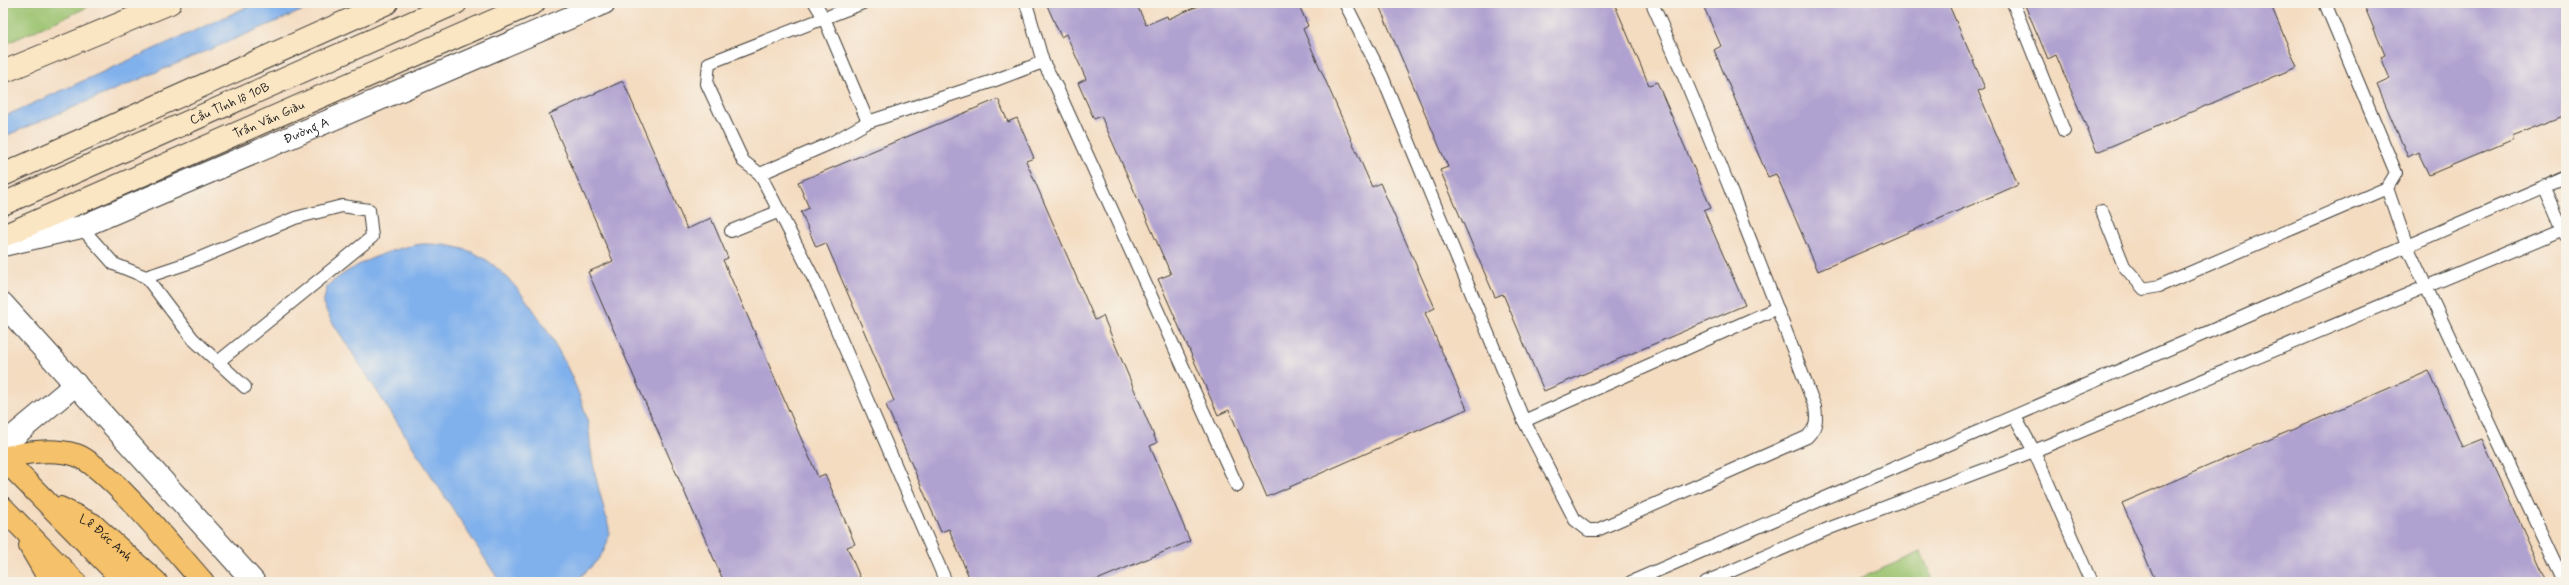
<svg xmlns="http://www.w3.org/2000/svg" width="2569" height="585" viewBox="0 0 2569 585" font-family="Mynerve,sans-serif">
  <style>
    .green { fill: #9bc36f; stroke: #5c7046 }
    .water { fill: #81b1ec; stroke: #4e6684 }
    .building { fill: #afa1d0 }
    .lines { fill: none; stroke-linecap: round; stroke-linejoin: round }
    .lane-casing { stroke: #3c3935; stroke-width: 14 }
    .street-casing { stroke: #3c3935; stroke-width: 24 }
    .secondary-casing { stroke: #3c3935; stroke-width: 24 }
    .highway-casing { stroke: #3c3935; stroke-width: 24 }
    .lane { stroke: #fff; stroke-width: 12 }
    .street { stroke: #fff; stroke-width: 22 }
    .secondary { stroke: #fbe6c4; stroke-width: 22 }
    .highway { stroke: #f5c16b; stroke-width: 22 }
    .labels { text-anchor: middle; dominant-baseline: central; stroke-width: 3.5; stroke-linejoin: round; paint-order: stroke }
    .street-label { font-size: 13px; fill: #1c1c1c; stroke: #f7f3e8 }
  </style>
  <rect width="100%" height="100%" fill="#f7f3e8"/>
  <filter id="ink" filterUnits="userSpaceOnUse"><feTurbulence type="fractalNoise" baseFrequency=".025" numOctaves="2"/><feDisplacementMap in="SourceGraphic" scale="8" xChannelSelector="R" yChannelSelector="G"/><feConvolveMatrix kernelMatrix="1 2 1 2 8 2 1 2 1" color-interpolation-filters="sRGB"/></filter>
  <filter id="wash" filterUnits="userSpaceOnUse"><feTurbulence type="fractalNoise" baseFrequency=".012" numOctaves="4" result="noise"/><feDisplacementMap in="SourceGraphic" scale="16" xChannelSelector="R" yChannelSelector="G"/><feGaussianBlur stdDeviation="0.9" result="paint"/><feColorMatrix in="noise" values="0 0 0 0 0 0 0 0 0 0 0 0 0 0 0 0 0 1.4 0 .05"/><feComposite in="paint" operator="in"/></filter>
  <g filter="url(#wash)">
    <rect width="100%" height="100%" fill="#f4dcc1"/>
    <g class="green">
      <polygon points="3,3 97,3 3,45"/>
      <polygon points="1921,552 1934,582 1851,582"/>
    </g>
    <g class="water">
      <polygon points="256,3 320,3 3,137 3,117"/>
      <path d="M422,244C441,244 461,246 478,255C524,278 578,375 588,424C590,435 590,447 592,458C596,481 603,505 609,528C609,555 593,564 575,582H500L331,320L323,304L327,286C354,264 387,249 422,244Z"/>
    </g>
    <g id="blocks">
      <g class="building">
        <polygon points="1046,3 1136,3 1146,25 1167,16 1168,19 1205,3 1298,3 1308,26 1303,29 1372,187 1380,183 1435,308 1425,313 1467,409 1267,497 1229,410 1218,415 1158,279 1171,274 1101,116 1094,119 1078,83 1086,79 1066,34 1061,37"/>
        <polygon points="1378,3 1614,3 1649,85 1657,82 1711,208 1704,211 1745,305 1544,391 1503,294 1495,297 1440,170 1448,167"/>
        <polygon points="1702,3 1948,3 1985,88 1978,91 2018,185 1818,271 1776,174 1768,177 1714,50 1721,46"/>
        <polygon points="2024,3 2270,3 2297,67 2097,152 2056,55 2048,59"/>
        <polygon points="2363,3 2566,3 2566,115 2512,136 2514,139 2429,175 2418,152 2408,157 2377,85 2390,79 2381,57 2385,55"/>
        <polygon points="623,81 687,229 711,218 728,258 723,260 818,477 825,474 855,544 847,547 862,582 724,582 588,272 613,261 549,114"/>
        <polygon points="998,99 1008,122 1017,118 1034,158 1026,161 1095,320 1103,316 1157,443 1150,446 1190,541 1092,582 971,582 949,529 941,532 886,405 894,401 826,243 816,247 801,212 809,208 798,182"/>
        <polygon points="2429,371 2462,447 2482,439 2547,582 2156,582 2122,503"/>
      </g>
    </g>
  </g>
  <g filter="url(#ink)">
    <use href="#blocks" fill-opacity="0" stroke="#3c3935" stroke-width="1"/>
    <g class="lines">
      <g class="lane-casing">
        <g id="lane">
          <polyline points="815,3 824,18 868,122"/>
          <polyline points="863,3 709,63 707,84 743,161 760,174 820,291 946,582"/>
          <polyline points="1026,3 1043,62 1056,86 1237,486"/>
          <path d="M1345,3L1382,76L1524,421L1575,520L1588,530H1597L1807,437C1817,427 1817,420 1815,407C1763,271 1711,136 1652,3"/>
          <polyline points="2013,3 2064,131"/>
          <polyline points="2325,3 2396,173 2387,188"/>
          <polyline points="760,174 833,142 868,122 993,81 1043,62"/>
          <polyline points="2544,186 2566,236"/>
          <polyline points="2102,211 2124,266 2144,289 2159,286 2387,188 2407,246 2564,582"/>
          <polyline points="81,227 114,264 146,277 188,263 295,218 342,206 369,210 372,237 218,362"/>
          <polyline points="731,231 780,211"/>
          <polyline points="146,277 193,339 245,387"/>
          <polyline points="2015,417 2034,451 2091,582"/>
          <polyline points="1524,421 1777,308"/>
          <polyline points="1631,582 2566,177"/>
          <polyline points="1706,582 1830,528 2034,451 2566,228"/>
        </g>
      </g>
      <g class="street-casing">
        <g id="street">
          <path id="s1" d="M3,245L81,227L604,3"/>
          <polyline points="3,304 254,582"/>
          <polyline points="3,445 76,384"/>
        </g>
      </g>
      <g class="secondary-casing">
        <g id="secondary">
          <polyline points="3,72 170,3"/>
          <polyline points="3,175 387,3"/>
          <path id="s2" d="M3,204L456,3"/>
          <path id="s3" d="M3,236L534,3"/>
        </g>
      </g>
      <g class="highway-casing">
        <g id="highway">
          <path d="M3,458C27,452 52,448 76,455C106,465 178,554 203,582"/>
          <polyline points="3,458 125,582"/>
          <polyline points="3,508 75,582"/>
          <path id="s4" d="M60,508L92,524L156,582"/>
          <polyline points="30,546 51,582"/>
        </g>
      </g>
      <use href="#lane" class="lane"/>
      <use href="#street" class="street"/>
      <use href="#secondary" class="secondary"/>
      <use href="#highway" class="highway"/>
    </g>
  </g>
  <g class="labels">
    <g class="street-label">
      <text stroke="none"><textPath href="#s2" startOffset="248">Cầu Tỉnh lộ 10B</textPath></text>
      <text stroke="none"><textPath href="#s3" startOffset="290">Trần Văn Giàu</textPath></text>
      <text stroke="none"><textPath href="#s1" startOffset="325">Đường A</textPath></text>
      <text stroke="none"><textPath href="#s4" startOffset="55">Lê Đức Anh</textPath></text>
    </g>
  </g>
  <rect width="2569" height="585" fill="none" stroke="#f7f3e8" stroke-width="16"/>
</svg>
